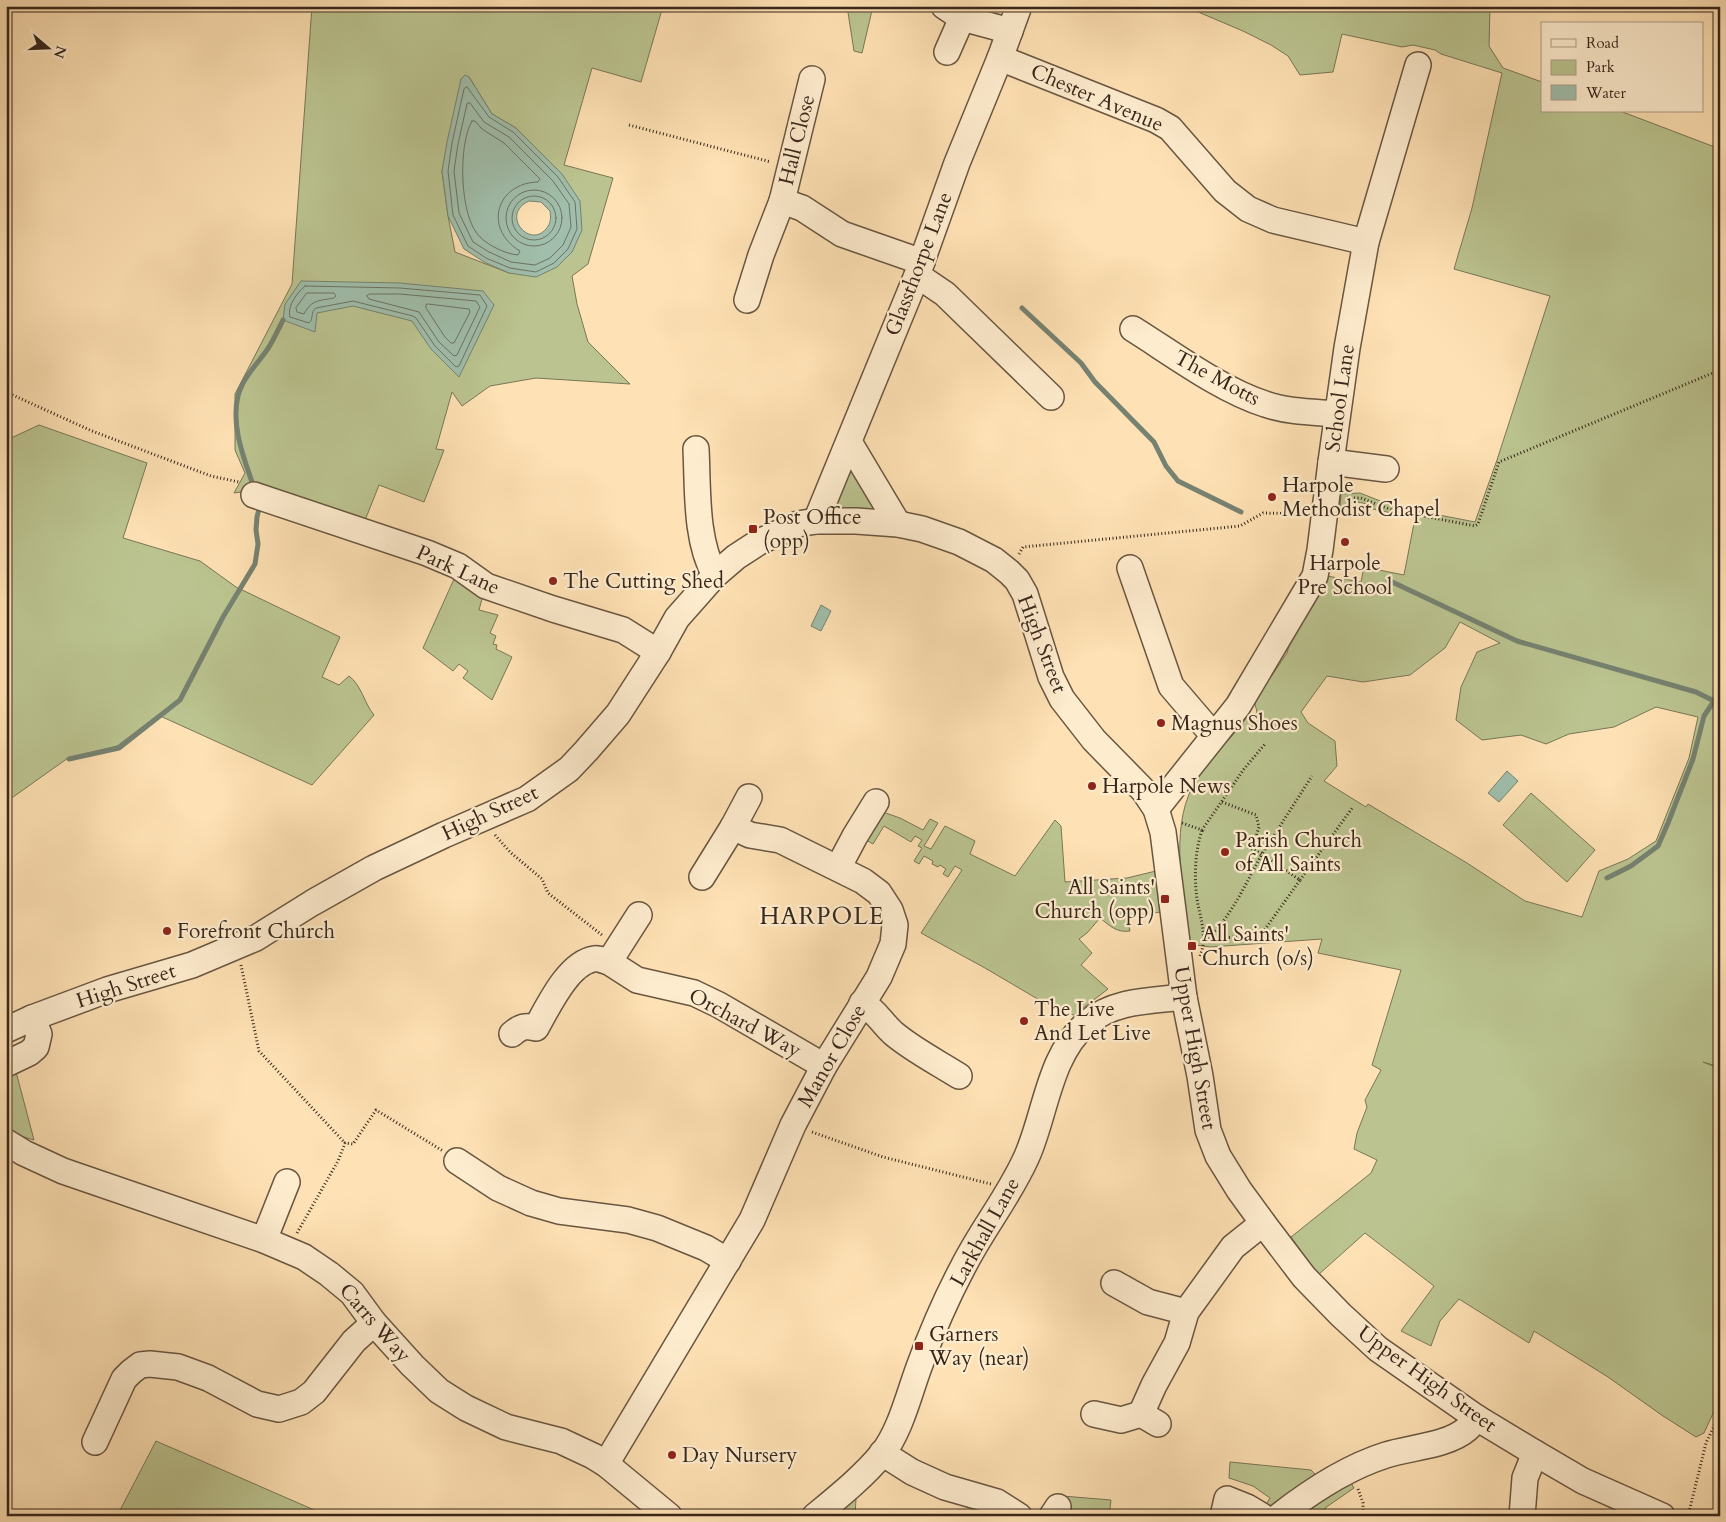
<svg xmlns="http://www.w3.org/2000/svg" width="1726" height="1522" viewBox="0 0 1726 1522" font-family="Cardo,serif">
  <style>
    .green { fill: #bbc490; stroke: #797656; fill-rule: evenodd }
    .water { fill: #a0beab; stroke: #768271; fill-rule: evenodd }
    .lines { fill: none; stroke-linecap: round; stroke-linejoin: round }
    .shore { stroke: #6c7263; stroke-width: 1 }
    .stream { stroke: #768271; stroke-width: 5 }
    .minor-casing { stroke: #695641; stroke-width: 28 }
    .path { stroke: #37271b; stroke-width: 3; stroke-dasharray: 1 2.5; stroke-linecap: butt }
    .minor { stroke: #feecce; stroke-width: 25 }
    .poi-dot { fill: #8f2418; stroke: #feecce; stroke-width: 2 }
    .labels { text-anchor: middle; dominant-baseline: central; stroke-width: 4.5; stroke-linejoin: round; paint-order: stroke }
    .street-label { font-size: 21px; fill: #37271b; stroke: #feecce }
    .poi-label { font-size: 21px; fill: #37271b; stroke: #feecce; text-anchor: start }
    .quarter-label { font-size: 24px; letter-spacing: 1px; fill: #37271b; stroke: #feecce }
  </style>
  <rect width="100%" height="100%" fill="#fee1b4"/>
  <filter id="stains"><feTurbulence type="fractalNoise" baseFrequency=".004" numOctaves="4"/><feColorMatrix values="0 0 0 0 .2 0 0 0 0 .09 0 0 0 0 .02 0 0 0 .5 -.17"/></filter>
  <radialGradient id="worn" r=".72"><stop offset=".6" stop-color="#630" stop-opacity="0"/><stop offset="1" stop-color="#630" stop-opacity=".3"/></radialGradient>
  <g class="green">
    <path d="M312,6H663L641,82L592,68L564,165L613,178L588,264L572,276L577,304L588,342L630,384L536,378L490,386L462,406L452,392L436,449L444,450L424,502L379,485L364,523L263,489L234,493L245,473L235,450V394L292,284ZM469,77L492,114L516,128L572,252L509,273L455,252L448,216L442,171Z"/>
    <polygon points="847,6 873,6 862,53 854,51"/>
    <path d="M1184,6H1490L1489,46L1503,68L1542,82V111H1620L1720,149V1067L1703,1062L1720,1069V1398L1704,1433L1696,1437L1663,1416L1608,1377L1534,1331L1529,1343L1459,1299L1440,1321L1431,1346L1401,1331L1434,1286L1365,1233L1318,1275L1291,1237L1371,1173L1377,1160L1354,1149L1357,1133L1367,1107L1365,1100L1381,1070L1372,1065L1401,970L1318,953L1322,939L1210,947L1189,944C1184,896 1169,830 1193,786C1207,760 1230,741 1247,717L1252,719L1257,712L1255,704L1256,699L1287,653L1293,631L1327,576L1361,582L1364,567L1404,575L1415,518L1373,509L1374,505L1351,501L1350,509L1340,507L1341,494L1360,493L1393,506L1475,522L1497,460L1550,296L1454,269L1472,208L1502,73L1441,54L1435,50L1413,45L1402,47L1342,34L1333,72L1300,75L1288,56L1271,45L1243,31ZM1460,622L1500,643L1477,652L1461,687L1456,720L1482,740L1521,735L1546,744L1569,734L1614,727L1656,707L1698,717L1689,758L1656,841L1628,859L1599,871L1582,917L1525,901L1467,863L1368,804L1366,807L1324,781L1337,766L1335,741L1308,723L1301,712L1327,676L1363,682L1410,675L1445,648Z"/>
    <path d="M39,425L147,463L123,538L200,561L236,587L340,637L322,677L339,685L349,676C362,686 364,703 374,715L312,785L158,715L117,746L68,758L6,802V474L9,439Z"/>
    <polygon points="852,467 876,509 872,512 841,512 834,508 832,496"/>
    <polygon points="454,579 483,595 479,610 498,615 490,633 496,636 493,644 497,645 496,649 512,657 492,700 463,678 468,671 459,664 453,671 423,648"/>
    <polygon points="1531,793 1595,850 1567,882 1503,825"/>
    <path d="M883,812L900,818L923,830L930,819L938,823L924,846L931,849L945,826L975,841L970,854L1015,876L1055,820L1061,826L1065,882L1127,878L1156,871L1160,912L1127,918L1130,931C1117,933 1110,926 1100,918L1087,933L1079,939L1092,953L1081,965L1108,989L1074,1015L1058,1011L985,968L921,933L962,870L955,866L948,877L943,874L946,869L940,865L938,867L932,864L933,861L924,856L919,864L914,861L922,848L918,846L922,840L915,836L911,842L884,826L873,844L866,840Z"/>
    <polygon points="15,1068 34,1140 11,1133 6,1129 6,1073"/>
    <polygon points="156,1441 328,1516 117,1516"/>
    <polygon points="1230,1462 1311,1470 1319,1478 1270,1514 1263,1509 1270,1498 1253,1486 1229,1478"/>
    <polygon points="877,1473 856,1499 855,1516 826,1516"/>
    <polygon points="1351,1483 1354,1488 1325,1508 1324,1516 1300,1516"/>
    <polygon points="1062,1496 1111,1500 1109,1516 1069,1516"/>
  </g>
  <g class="water">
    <path d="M465,75L469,77L492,114L516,128L562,174L580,201L582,230L572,252L557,267L536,277L509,273L484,262L464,249L448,216L442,171L447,142L461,79ZM529,201L541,202L550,211C551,218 551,223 546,229C529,249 500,214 529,201Z"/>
    <polygon points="301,281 400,283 483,291 494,305 459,377 431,349 412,321 353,306 317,313 315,332 283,320 285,304"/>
    <polygon points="821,605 831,611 821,631 811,626"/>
    <polygon points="1507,771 1518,781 1499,802 1488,793"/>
  </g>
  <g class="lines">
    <g class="shore">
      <polygon points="467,87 489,117 513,132 558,177 575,202 577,229 568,249 554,263 536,272 510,268 486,258 468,246 453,215 448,171 452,143 464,89"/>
      <polygon points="470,103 484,122 509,137 553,181 569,204 571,227 563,245 550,258 535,265 511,262 489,252 473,242 459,213 454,171 458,144 467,104"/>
      <path d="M472,121H475L482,129L504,143L540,179L538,182C496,183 483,229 520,251L518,255C506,254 489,246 480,237C459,217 458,144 472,121Z"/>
      <circle cx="534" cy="218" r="28"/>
      <circle cx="534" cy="218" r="22"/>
      <path d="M305,286L400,288L480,295L487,306L459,366L456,367L435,346L416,318L413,316L353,301L316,308C310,312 314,319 309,323L290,317C287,306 297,293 305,286Z"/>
      <path d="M307,293H334L336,296L334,298C319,301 312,299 304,314L297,312L296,308Z"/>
      <polygon points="370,294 400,294 476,301 480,307 457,355 454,356 439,342 419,312 369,299 367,296"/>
      <polygon points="428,304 469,309 470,312 454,343 451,343 445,337 426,308 426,305"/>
    </g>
    <g class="stream">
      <polyline points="1022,308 1081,363 1095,382 1154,442 1166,466 1178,481 1241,512"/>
      <path d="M252,482C243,456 231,425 238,396C242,379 257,364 267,350C273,341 278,330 283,320"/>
      <polyline points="1388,580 1517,641 1696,692 1720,704"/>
      <polyline points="69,759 119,748 180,700 223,617 255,564 258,544 256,530 257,517 260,505"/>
      <polyline points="1607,878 1631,866 1658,846 1668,823 1693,759 1704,716 1714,701"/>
    </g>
    <g class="minor-casing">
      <g id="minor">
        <polyline points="944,6 962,18 1010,31"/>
        <polyline points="947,52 962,18"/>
        <polyline points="1000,58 1156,120 1170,128 1225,191 1248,209 1273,220 1366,242"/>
        <polyline points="782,201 802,208 842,234 922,262"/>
        <polyline points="917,275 945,294 1051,397"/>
        <polyline points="747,300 761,255 782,201 812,79"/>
        <path d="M1133,329C1173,354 1221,390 1265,404C1288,412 1313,412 1337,414"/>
        <polyline points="849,442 898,524"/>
        <path d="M696,449C698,488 695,540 715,575"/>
        <polyline points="1331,462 1386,469"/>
        <polyline points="254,495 427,553 458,566 486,586 553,609 623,630 658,652"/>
        <polyline points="816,521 917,275 957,163 1000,58 1019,6"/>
        <polyline points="1130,568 1171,686 1213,735"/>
        <polyline points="1156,809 1238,706 1315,576 1320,550 1331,462 1347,348 1366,242 1418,65"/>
        <polyline points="838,868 855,836 876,802"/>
        <polyline points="702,877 733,827 749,797"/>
        <polyline points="609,962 637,980 694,993 719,1005 824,1066"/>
        <path d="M862,1003C877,1012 881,1022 893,1033C913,1050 937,1062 959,1076"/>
        <polyline points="6,1030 32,1018 107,990 192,965 256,938 312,903 374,868 444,835 527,799 569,769 586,751 618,714 658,652 677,618 715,575 736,557 759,542 798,524 816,521 856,521 898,524 922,529 959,542 994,560 1009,572 1017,580 1025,594 1051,677 1062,699 1094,740 1144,791 1156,809 1163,832 1184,997 1200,1076 1208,1130 1218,1156 1239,1190 1263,1223 1304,1277 1341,1315 1378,1349 1477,1418 1535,1453 1583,1481 1662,1516"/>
        <path d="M512,1034C520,1027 525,1025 536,1028C548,1007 568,963 594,959C599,958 605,961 609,962L639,915"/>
        <polyline points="6,1064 29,1053 36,1047 39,1034 32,1018"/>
        <polyline points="6,1142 24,1153 63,1171 264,1240 304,1257 329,1274 352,1293 374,1323 412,1365 439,1391 466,1408 506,1427 561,1441 593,1456 606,1464 669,1516"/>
        <polyline points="457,1161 498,1188 531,1203 559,1211 628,1220 657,1228 706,1248 728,1261"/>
        <polyline points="264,1240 287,1182"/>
        <polyline points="1114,1283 1148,1302 1186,1312"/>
        <polyline points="1094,1414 1121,1420 1141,1414 1158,1424"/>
        <polyline points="1141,1414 1154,1385 1177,1343 1186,1312 1233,1247 1263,1223"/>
        <polyline points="95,1442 124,1379 131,1372 140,1365 150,1364 178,1367 208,1378 257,1404 279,1409 301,1402 314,1392 354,1341 374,1323"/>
        <polyline points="882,1453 912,1472 945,1487 997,1502 1019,1516"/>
        <polyline points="606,1464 752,1220 793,1125 824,1066 879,977 893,944 895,925 890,910 879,893 863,881 780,840 750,835 733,827"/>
        <polyline points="1224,1512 1227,1499 1247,1507 1262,1516"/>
        <path d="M815,1516C838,1497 863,1477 882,1454C900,1432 909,1394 919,1367C931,1334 946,1299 963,1267C982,1229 1010,1195 1027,1156C1046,1113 1049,1055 1087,1023C1115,1000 1150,1001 1184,997"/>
        <polyline points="1052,1516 1058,1507"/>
        <path d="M1279,1516C1311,1491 1348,1467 1386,1455C1411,1447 1447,1446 1467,1429C1471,1426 1474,1421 1477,1418"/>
        <polyline points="1522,1516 1525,1478 1535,1453"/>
      </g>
    </g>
    <g class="path">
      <polyline points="629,125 771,162"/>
      <polyline points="6,392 92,431 211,476 239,482"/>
      <polyline points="1347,498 1361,498 1392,510 1475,526 1478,524 1499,462 1720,370"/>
      <polyline points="1019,554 1023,547 1240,526 1263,513 1305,514"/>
      <polyline points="1222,802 1256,815 1259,827 1252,849"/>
      <polyline points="1182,823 1202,830 1244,769 1265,744"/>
      <polyline points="495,835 510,852 542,879 548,893 602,935"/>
      <polyline points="1300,880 1353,807"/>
      <polyline points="1208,939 1261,935 1300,880 1262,854 1312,776"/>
      <path d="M1208,939C1232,915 1246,883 1262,854L1248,847"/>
      <path d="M1200,956C1208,937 1200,918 1197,899C1194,877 1195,851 1202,830L1204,831"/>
      <polyline points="241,965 259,1051 345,1143"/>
      <polyline points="812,1132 883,1157 991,1184"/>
      <polyline points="297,1233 338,1161 345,1143 353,1144 376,1110 443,1151"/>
      <polyline points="1358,1489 1363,1503 1363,1516"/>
      <polyline points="1688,1516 1706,1443 1720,1414"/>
    </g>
    <use href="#minor" class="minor"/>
  </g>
  <g class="poi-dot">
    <circle cx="1272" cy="497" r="5"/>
    <rect x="748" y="524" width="10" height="10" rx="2.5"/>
    <circle cx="1345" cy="542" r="5"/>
    <circle cx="553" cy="581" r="5"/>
    <circle cx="1161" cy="723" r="5"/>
    <circle cx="1092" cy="786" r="5"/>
    <circle cx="1225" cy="852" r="5"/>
    <rect x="1160" y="894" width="10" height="10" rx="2.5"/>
    <circle cx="167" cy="931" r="5"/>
    <rect x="1187" y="941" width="10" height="10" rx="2.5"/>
    <circle cx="1024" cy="1021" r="5"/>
    <rect x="914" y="1341" width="10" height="10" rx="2.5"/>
    <circle cx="672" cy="1455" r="5"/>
  </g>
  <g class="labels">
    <g class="street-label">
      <text transform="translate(1097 98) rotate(23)">Chester Avenue</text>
      <text transform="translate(797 140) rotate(-76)">Hall Close</text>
      <text transform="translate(919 264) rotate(-69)">Glassthorpe Lane</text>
      <text transform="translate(1217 378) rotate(28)">The Motts</text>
      <text transform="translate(1340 398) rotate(-82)">School Lane</text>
      <text transform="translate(458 570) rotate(25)">Park Lane</text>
      <text transform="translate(1042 644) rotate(69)">High Street</text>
      <text transform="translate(490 813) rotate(-25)">High Street</text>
      <text transform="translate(126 986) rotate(-18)">High Street</text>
      <text transform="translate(745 1023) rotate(28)">Orchard Way</text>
      <text transform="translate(1195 1048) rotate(80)">Upper High Street</text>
      <text transform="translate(832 1056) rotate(-60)">Manor Close</text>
      <text transform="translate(985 1232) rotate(-61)">Larkhall Lane</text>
      <text transform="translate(375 1323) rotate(49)">Carrs Way</text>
      <text transform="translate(1427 1379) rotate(36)">Upper High Street</text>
    </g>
    <g class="poi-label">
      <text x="1282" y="485">Harpole<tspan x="1282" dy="24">Methodist Chapel</tspan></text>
      <text x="763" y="517">Post Office<tspan x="763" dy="24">(opp)</tspan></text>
      <text x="1345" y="563" text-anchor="middle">Harpole<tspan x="1345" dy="24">Pre School</tspan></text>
      <text x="563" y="581">The Cutting Shed</text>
      <text x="1171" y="723">Magnus Shoes</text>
      <text x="1102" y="786">Harpole News</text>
      <text x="1235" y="840">Parish Church<tspan x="1235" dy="24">of All Saints</tspan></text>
      <text x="1155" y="887" text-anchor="end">All Saints'<tspan x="1155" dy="24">Church (opp)</tspan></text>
      <text x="177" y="931">Forefront Church</text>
      <text x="1202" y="934">All Saints'<tspan x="1202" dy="24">Church (o/s)</tspan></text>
      <text x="1034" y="1009">The Live<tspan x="1034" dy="24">And Let Live</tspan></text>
      <text x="929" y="1334">Garners<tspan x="929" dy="24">Way (near)</tspan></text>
      <text x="682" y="1455">Day Nursery</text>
    </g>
    <g class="quarter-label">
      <text x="822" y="916">HARPOLE</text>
    </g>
  </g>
  <rect width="1726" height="1522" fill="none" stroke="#fee1b4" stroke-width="25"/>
  <rect x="8" y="8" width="1711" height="1507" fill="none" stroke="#37271b" stroke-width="2.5"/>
  <rect x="12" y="12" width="1701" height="1497" fill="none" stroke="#37271b"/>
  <rect x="1541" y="22" width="162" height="90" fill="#feecce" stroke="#ae9d86"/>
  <rect x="1551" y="39" width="25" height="8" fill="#feecce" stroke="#ae9d86"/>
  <text x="1586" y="48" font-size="15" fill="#37271b">Road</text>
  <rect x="1551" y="60" width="25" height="15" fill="#bbc490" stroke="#ae9d86"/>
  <text x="1586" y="72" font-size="15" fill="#37271b">Park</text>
  <rect x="1551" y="85" width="25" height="15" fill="#a0beab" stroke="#ae9d86"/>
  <text x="1586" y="98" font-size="15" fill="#37271b">Water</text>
  <g transform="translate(48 48) rotate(109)" stroke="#feecce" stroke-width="4" paint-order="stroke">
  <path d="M0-4L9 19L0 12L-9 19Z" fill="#37271b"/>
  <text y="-8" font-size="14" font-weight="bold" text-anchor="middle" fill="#37271b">N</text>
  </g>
  <rect width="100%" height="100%" filter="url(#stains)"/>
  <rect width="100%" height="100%" fill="url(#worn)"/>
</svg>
